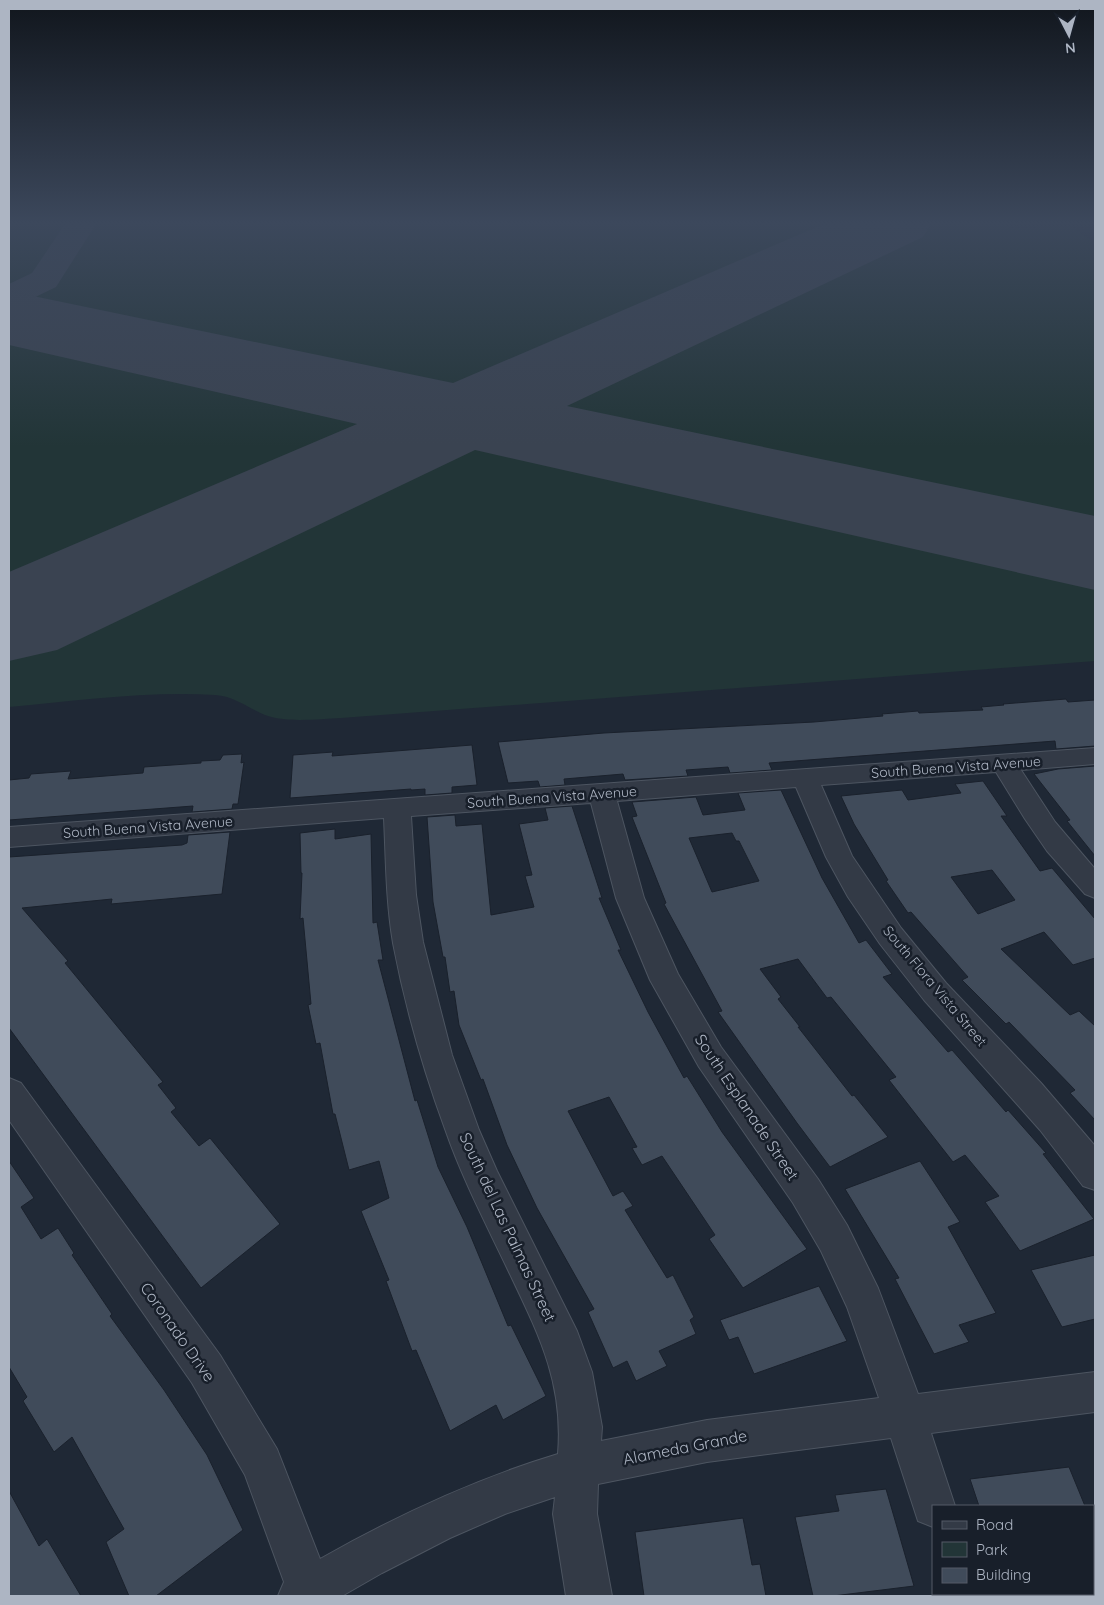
<svg xmlns="http://www.w3.org/2000/svg" width="1104" height="1605" viewBox="0 0 1104 1605" font-family="Quicksand,sans-serif">
  <style>
    .green { fill: #223537 }
    .lines { fill: none; stroke-linecap: round; stroke-linejoin: round }
    .taxiway { fill: #3a4351; fill-rule: evenodd }
    .runway { fill: #3a4351; fill-rule: evenodd }
    .building { fill: #404b5a; stroke: #1a212c; fill-rule: evenodd }
    .minor-casing { stroke: #4d5561; stroke-width: 2 }
    .minor { fill: #333a46; fill-rule: evenodd }
    .labels { text-anchor: middle; dominant-baseline: central; stroke-width: 5; stroke-linejoin: round; paint-order: stroke }
    .street-label { font-size: 14px; fill: #adb5c3; stroke: #181f2a }
    .near-street-label { font-size: 16px; fill: #adb5c3; stroke: #181f2a }
  </style>
  <rect width="100%" height="100%" fill="#1f2835"/>
  <path class="green" d="M9,221H1000L1010,229L1071,226L1090,240H1095V661L341,718C319,719 285,723 265,715C248,708 234,696 215,695C147,691 77,701 9,707Z"/>
  <g class="lines">
    <polygon class="taxiway" points="67,221 98,221 56,287 21,304 9,307 9,284 32,273"/>
    <polygon class="runway" points="831,221 933,221 923,237 567,406 1095,516 1095,590 475,450 57,650 9,661 9,572 357,424 9,345 9,291 453,383"/>
  </g>
  <g class="building">
    <polygon points="1066,699 1068,702 1095,700 1095,746 1056,749 1055,741 769,763 772,770 730,773 728,767 686,770 688,776 625,780 623,774 564,779 565,785 540,787 538,781 508,783 498,742 604,733 814,722 883,716 882,714 918,711 919,713 983,710 981,707 1004,705 1003,704"/>
    <polygon points="472,745 477,785 452,787 452,793 425,795 425,789 411,790 411,789 290,798 293,755 333,752 332,756"/>
    <polygon points="242,754 241,763 244,762 238,804 233,804 232,809 192,812 193,806 9,820 9,780 29,778 31,774 71,771 68,779 143,773 144,767 201,763 201,761 220,760 223,755"/>
    <polygon points="1095,766 1095,856 1067,821 1070,820 1034,774 1058,769"/>
    <path d="M983,781L1007,816H1001L1040,871L1052,868L1095,919V958L1073,965L1044,932L1001,949L1070,1015L1079,1011L1095,1026V1120L1070,1093L1075,1090L1009,1022L1006,1024L962,980L968,977L911,912L908,913L886,881L888,880L854,824L841,796L902,790L908,800L961,793L955,784ZM992,870L1015,900L978,914L951,877Z"/>
    <path d="M781,790L822,878L859,943L866,940L892,974L883,977L948,1052L952,1050L1006,1112L1008,1110L1046,1153L1043,1154L1094,1219L1020,1251L985,1202L999,1196L965,1155L953,1162L889,1080L896,1077L831,997L827,998L798,959L760,969L781,997L778,999L800,1027H798L852,1096L854,1095L888,1137L830,1167L797,1123L718,1012L722,1011L664,904L666,903L632,817L637,816L632,802L696,797L703,815L745,810L738,793ZM732,833L736,841H739L759,881L712,892L689,838Z"/>
    <polygon points="572,806 602,898 599,898 621,950 618,950 648,1012 684,1078 687,1076 722,1132 807,1249 743,1288 709,1239 715,1235 662,1156 642,1165 632,1148 637,1147 609,1097 568,1111 613,1196 623,1191 633,1206 625,1210 667,1278 673,1275 694,1317 690,1320 696,1334 659,1351 667,1366 636,1381 627,1361 613,1368 588,1312 594,1309 537,1208 507,1145 483,1079 481,1080 459,1025 454,991 450,992 445,957 443,957 433,902 427,817 455,815 456,826 482,824 491,915 534,907 525,876 532,875 519,824 548,820 545,808"/>
    <polygon points="335,829 335,839 371,834 373,923 377,922 383,960 378,960 415,1101 417,1100 438,1167 467,1227 508,1326 511,1325 546,1396 503,1420 496,1405 450,1431 416,1350 412,1351 386,1281 389,1280 361,1211 389,1198 379,1161 349,1170 335,1114 333,1114 320,1043 316,1044 308,1005 311,1004 303,918 300,919 302,873 301,873 300,833"/>
    <polygon points="230,832 222,894 111,904 112,899 22,908 68,961 65,963 163,1082 158,1085 176,1108 171,1112 199,1146 210,1138 280,1224 201,1288 9,1028 9,857 182,845 187,843 188,835"/>
    <polygon points="9,1161 34,1198 21,1207 41,1239 58,1228 74,1253 72,1255 112,1314 110,1316 164,1390 207,1455 243,1530 156,1596 129,1596 106,1542 124,1529 72,1437 54,1452 23,1401 27,1397 9,1367"/>
    <polygon points="920,1161 960,1222 948,1227 996,1313 959,1325 969,1342 934,1354 895,1279 899,1278 845,1189"/>
    <polygon points="1095,1255 1095,1319 1062,1327 1031,1270"/>
    <polygon points="819,1286 847,1341 754,1374 738,1337 729,1340 720,1320"/>
    <polygon points="1069,1467 1085,1506 979,1506 970,1479"/>
    <polygon points="886,1489 914,1586 833,1596 813,1596 795,1517 839,1511 835,1495"/>
    <polygon points="9,1491 39,1546 47,1539 81,1596 9,1596"/>
    <polygon points="743,1518 752,1565 760,1564 766,1596 644,1596 635,1532"/>
  </g>
  <g class="lines">
    <g class="minor-casing">
      <g id="minor">
        <path d="M1095,748V764L1021,770L1055,822L1095,869V898L1085,894L1047,851L1025,819L996,772L821,785L852,856L901,928L946,983L1041,1083L1095,1146V1190L1083,1186L1040,1130L924,1000L880,944L848,897L826,857L796,787L617,801L644,898L678,974L721,1047L818,1179L847,1225L878,1288L918,1394L1095,1372V1412L931,1433L955,1506H933V1527L918,1521L891,1438L707,1462L598,1484L597,1514L612,1596H566L553,1514L555,1497L505,1514L450,1538L382,1573L342,1596H278L284,1582L245,1475L192,1383L9,1120V1078L21,1083L220,1355L277,1449L320,1559C396,1516 475,1479 558,1454C564,1382 538,1333 508,1270C486,1224 462,1178 445,1129C423,1069 405,1006 393,943C386,902 386,860 384,818L9,847V827ZM591,803L616,898L650,980L699,1067L793,1203L821,1251L847,1307L879,1398L707,1420L601,1441L602,1427L592,1372L577,1331L497,1171L479,1130L452,1055L423,942L416,895L411,816Z"/>
        <polygon points="937,1594 983,1594 984,1596 938,1596"/>
      </g>
    </g>
    <use href="#minor" class="minor"/>
  </g>
  <linearGradient id="sky" x2="0" y2="1"><stop stop-color="#11161d"/><stop offset="0.5" stop-color="#3c485c"/><stop offset="1" stop-color="#3c485c" stop-opacity="0"/></linearGradient>
  <rect width="1104" height="446" fill="url(#sky)"/>
  <g class="labels">
    <g class="street-label">
      <text transform="translate(956 767) rotate(-4)">South Buena Vista Avenue</text>
      <text transform="translate(552 797) rotate(-4)">South Buena Vista Avenue</text>
      <text transform="translate(148 827) rotate(-4)">South Buena Vista Avenue</text>
      <text transform="translate(935 986) rotate(50)">South Flora Vista Street</text>
    </g>
    <g class="near-street-label">
      <text transform="translate(747 1107) rotate(56)">South Esplanade Street</text>
      <text transform="translate(508 1227) rotate(65)">South del Las Palmas Street</text>
      <text transform="translate(178 1332) rotate(55)">Coronado Drive</text>
      <text transform="translate(685 1447) rotate(-11)">Alameda Grande</text>
    </g>
  </g>
  <rect width="1104" height="1605" fill="none" stroke="#adb5c3" stroke-width="20"/>
  <rect x="932" y="1505" width="162" height="90" fill="#181f2a" stroke="#545b67"/>
  <rect x="942" y="1521" width="25" height="8" fill="#333a46" stroke="#545b67"/>
  <text x="976" y="1530" font-size="15" fill="#adb5c3">Road</text>
  <rect x="942" y="1542" width="25" height="15" fill="#223537" stroke="#545b67"/>
  <text x="976" y="1555" font-size="15" fill="#adb5c3">Park</text>
  <rect x="942" y="1568" width="25" height="15" fill="#404b5a" stroke="#545b67"/>
  <text x="976" y="1580" font-size="15" fill="#adb5c3">Building</text>
  <g transform="translate(1069 35) rotate(174)" stroke="#181f2a" stroke-width="4" paint-order="stroke">
  <path d="M0-4L9 19L0 12L-9 19Z" fill="#adb5c3"/>
  <text y="-8" font-size="14" font-weight="bold" text-anchor="middle" fill="#adb5c3">N</text>
  </g>
</svg>
